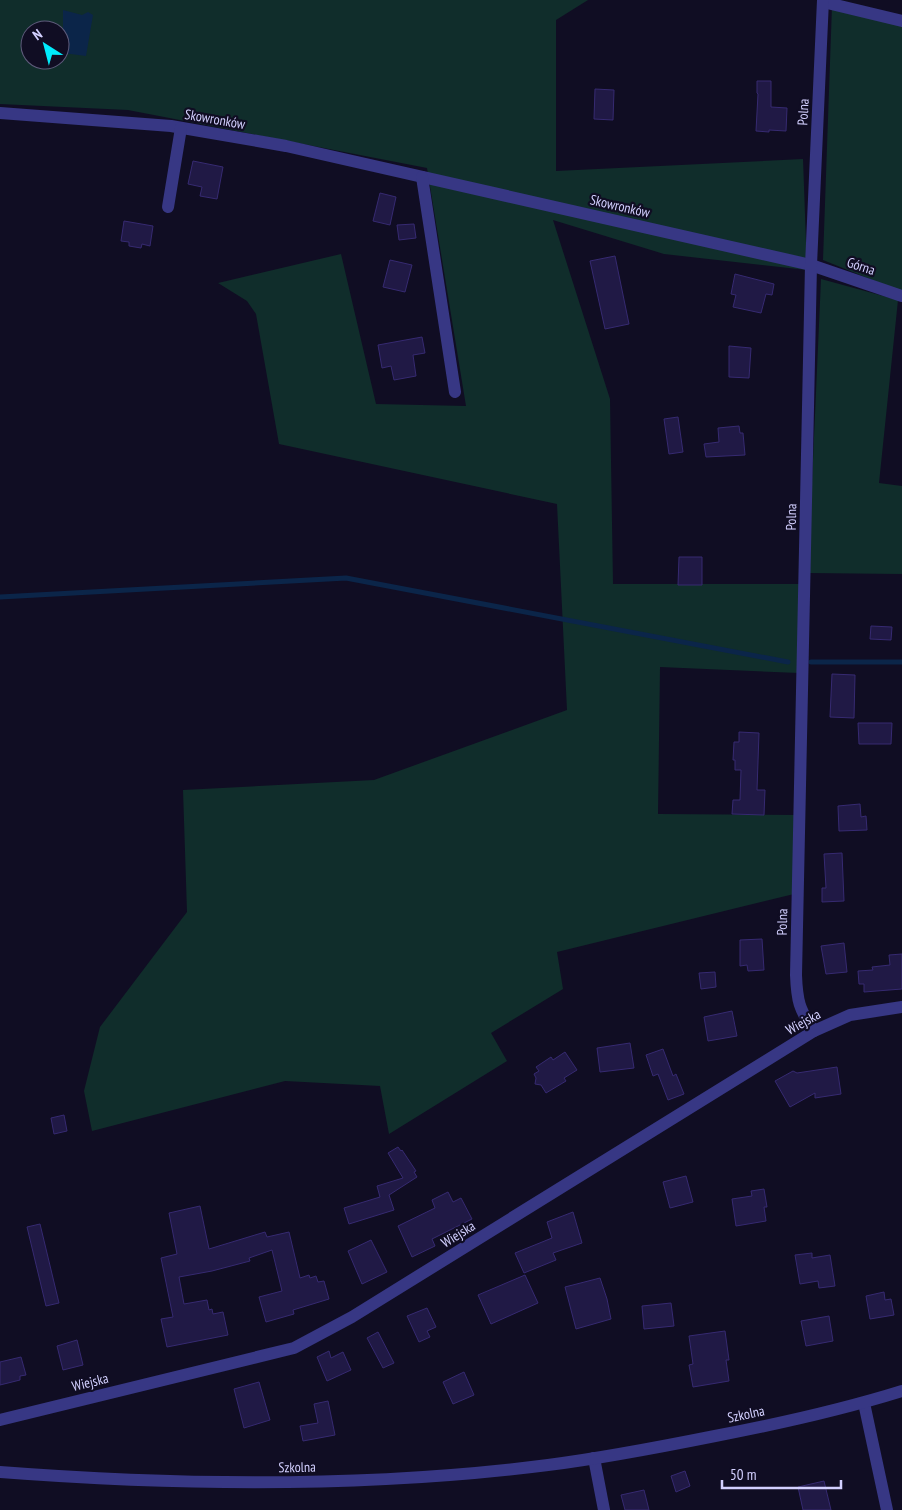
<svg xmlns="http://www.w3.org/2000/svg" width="902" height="1510" viewBox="0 0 902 1510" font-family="'PT Sans Narrow',sans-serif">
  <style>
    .green { fill: #102d2b; fill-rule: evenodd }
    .water { fill: #0b2549 }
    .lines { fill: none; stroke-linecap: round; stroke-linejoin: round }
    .stream { stroke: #0b2549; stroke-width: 5 }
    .building { fill: #201945; stroke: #362a71 }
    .minor { stroke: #373784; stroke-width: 12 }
    .labels { text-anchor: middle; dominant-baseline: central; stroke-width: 4.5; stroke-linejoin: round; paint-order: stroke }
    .street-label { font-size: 14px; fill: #d3d0ff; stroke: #100d23 }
  </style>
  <rect width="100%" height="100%" fill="#100d23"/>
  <g class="green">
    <path d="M0,0H588L556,20V171L803,159L807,270L664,254L553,220L610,399L613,584H804L799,673L660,667L658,814L798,815L794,894L557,952L563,989L491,1033L507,1061L389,1134L380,1086L285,1081L92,1131L84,1091L100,1027L187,912L183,790L374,780L567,710L557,504L279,444L256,314L247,301L218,283L341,254L376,404L466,406L427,168L128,110L0,104ZM30,30H60V60H30Z"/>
    <polygon points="832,6 902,15 902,292 823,260"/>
    <polygon points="821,279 898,300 879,483 902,486 902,574 808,573"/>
  </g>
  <polygon class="water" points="63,10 82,15 88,12 93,15 86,56 63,53"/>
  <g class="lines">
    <g class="stream">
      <polyline points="0,597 346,578 788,662"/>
      <polyline points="811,662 902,662"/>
    </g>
  </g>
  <g class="building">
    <polygon points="757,81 771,81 771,107 787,108 786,131 769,130 769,132 756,131 758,94 757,93"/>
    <polygon points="595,89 614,90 613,120 594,119"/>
    <polygon points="193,161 223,167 217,199 200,196 202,187 188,184"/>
    <polygon points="380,193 396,197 390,225 373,221"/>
    <polygon points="124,221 153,226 150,246 142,244 141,248 129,246 129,242 121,241"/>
    <polygon points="414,224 416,238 399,240 397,225"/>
    <polygon points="615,256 629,324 605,329 590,261"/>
    <polygon points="390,260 412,265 405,292 383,287"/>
    <polygon points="735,274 774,284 772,295 766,294 761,313 733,307 736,295 731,294"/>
    <polygon points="422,337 425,353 413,355 416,376 394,380 391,366 382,368 378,345"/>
    <polygon points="729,346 751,348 749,378 729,377"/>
    <polygon points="678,417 683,452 669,454 664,419"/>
    <polygon points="739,426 740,433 743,433 745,455 706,457 704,444 719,442 718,428"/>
    <polygon points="679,557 702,557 702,585 678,585"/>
    <polygon points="871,626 892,627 891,640 870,639"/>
    <polygon points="832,674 855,675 854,718 830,717"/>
    <polygon points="858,723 892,723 891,744 859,744"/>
    <polygon points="739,732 759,733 757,790 765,790 764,815 732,814 733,800 740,800 741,770 735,770 735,760 733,760 734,742 739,742"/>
    <polygon points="860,804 861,817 866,816 867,830 839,831 838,806"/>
    <polygon points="842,853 844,901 822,902 822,888 826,888 824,854"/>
    <polygon points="762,939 764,970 748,971 747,965 740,966 740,940"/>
    <polygon points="844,943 847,972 826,974 821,946"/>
    <polygon points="902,954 902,989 864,992 864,984 859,984 858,971 873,970 872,967 890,965 889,955"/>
    <polygon points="715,972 716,987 701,989 699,973"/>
    <polygon points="732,1011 737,1036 708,1041 704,1017"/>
    <polygon points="630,1043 634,1068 600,1072 597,1048"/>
    <polygon points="663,1049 673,1076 676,1074 684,1094 668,1100 658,1074 653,1076 646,1055"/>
    <polygon points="565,1052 577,1070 564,1078 566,1081 546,1093 541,1085 535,1084 536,1078 534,1074 539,1071 536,1067 551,1057 553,1060"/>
    <polygon points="837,1067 841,1094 815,1098 815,1093 790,1107 775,1081 793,1071 797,1073"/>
    <polygon points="64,1115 67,1131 54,1134 51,1118"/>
    <polygon points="398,1147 401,1151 402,1150 416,1171 414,1172 417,1177 389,1195 394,1210 349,1224 344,1208 380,1197 377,1186 403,1178 388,1153"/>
    <polygon points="686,1176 693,1202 670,1208 663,1182"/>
    <polygon points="764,1189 767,1207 764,1207 766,1221 736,1226 732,1199 752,1196 751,1191"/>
    <polygon points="448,1192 453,1202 461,1198 472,1219 432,1239 435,1246 412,1257 398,1226 435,1208 432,1200"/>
    <polygon points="200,1206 209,1249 265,1232 267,1237 289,1232 300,1278 309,1275 310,1278 316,1276 318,1282 324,1281 329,1299 293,1310 294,1314 266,1322 259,1297 282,1291 272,1250 249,1258 250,1261 212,1271 179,1277 184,1304 207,1300 209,1310 212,1309 213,1314 223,1312 228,1335 167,1347 161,1319 173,1317 161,1258 177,1254 169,1213"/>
    <polygon points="573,1212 582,1243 553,1253 556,1260 524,1273 515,1253 552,1238 547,1222"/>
    <polygon points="40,1224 59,1303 46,1306 27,1227"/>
    <polygon points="371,1240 387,1272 362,1284 348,1251"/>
    <polygon points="812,1253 812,1258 830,1255 835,1286 819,1288 818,1281 800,1284 795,1255"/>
    <polygon points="525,1275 538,1303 491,1324 478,1295"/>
    <polygon points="600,1278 607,1299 611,1319 576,1329 565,1287"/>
    <polygon points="884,1292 885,1300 891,1299 894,1315 870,1319 866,1296"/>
    <polygon points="671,1303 674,1326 644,1329 642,1306"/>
    <polygon points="427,1308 436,1327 427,1331 430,1337 419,1342 407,1316"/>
    <polygon points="829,1316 833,1341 806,1346 801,1321"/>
    <polygon points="725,1331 729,1360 726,1360 729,1381 693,1387 689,1365 693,1364 689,1336"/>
    <polygon points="378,1332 394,1363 383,1368 367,1338"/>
    <polygon points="77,1340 83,1365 63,1370 57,1346"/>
    <polygon points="329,1351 331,1358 343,1352 351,1370 327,1381 317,1357"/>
    <polygon points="21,1357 26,1375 20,1376 20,1380 0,1385 0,1362"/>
    <polygon points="464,1372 474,1395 453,1404 443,1382"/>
    <polygon points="259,1382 270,1420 244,1428 234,1389"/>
    <polygon points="328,1401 335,1435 303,1441 300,1426 318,1423 314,1404"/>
    <polygon points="685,1471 690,1486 676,1492 671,1476"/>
    <polygon points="824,1481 831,1510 803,1510 798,1487"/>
    <polygon points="644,1490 649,1510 625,1510 621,1495"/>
  </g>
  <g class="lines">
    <g class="minor">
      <polyline points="823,2 902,21"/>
      <polyline points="0,113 171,126 286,146 811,265 902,296"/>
      <polyline points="422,177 455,392"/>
      <polyline points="168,207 181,128"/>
      <path d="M814,1031C799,1009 797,1001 796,975L811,265L823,0"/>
      <polyline points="864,1403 887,1510"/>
      <polyline points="0,1420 294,1348 352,1317 814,1031 850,1015 902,1007"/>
      <polyline points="594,1458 604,1510"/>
      <path d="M0,1472C182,1486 367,1488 548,1465C604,1458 660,1447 715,1436C778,1424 841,1410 902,1391"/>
    </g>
  </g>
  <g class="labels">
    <g class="street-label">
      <text transform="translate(803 112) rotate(-87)">Polna</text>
      <text transform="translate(215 119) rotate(10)">Skowronków</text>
      <text transform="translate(620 206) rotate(13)">Skowronków</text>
      <text transform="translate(861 266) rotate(18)">Górna</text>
      <text transform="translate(791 517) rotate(-89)">Polna</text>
      <text transform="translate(782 922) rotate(-89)">Polna</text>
      <text transform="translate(803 1022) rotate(-29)">Wiejska</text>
      <text transform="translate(458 1234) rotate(-32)">Wiejska</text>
      <text transform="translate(90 1382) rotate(-14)">Wiejska</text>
      <text transform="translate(746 1414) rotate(-12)">Szkolna</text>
      <text transform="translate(297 1467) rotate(-1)">Szkolna</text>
    </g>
  </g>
  <g transform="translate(45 45) rotate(324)"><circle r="24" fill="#100d23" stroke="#5e5b7b"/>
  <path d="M0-4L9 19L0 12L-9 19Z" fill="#00ebfb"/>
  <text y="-8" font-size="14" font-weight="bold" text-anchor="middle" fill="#d3d0ff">N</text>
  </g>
  <path d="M722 1480v8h119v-8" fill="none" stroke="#d3d0ff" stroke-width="2.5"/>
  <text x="730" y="1480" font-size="15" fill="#d3d0ff" stroke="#100d23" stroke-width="4" paint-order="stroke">50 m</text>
</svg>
